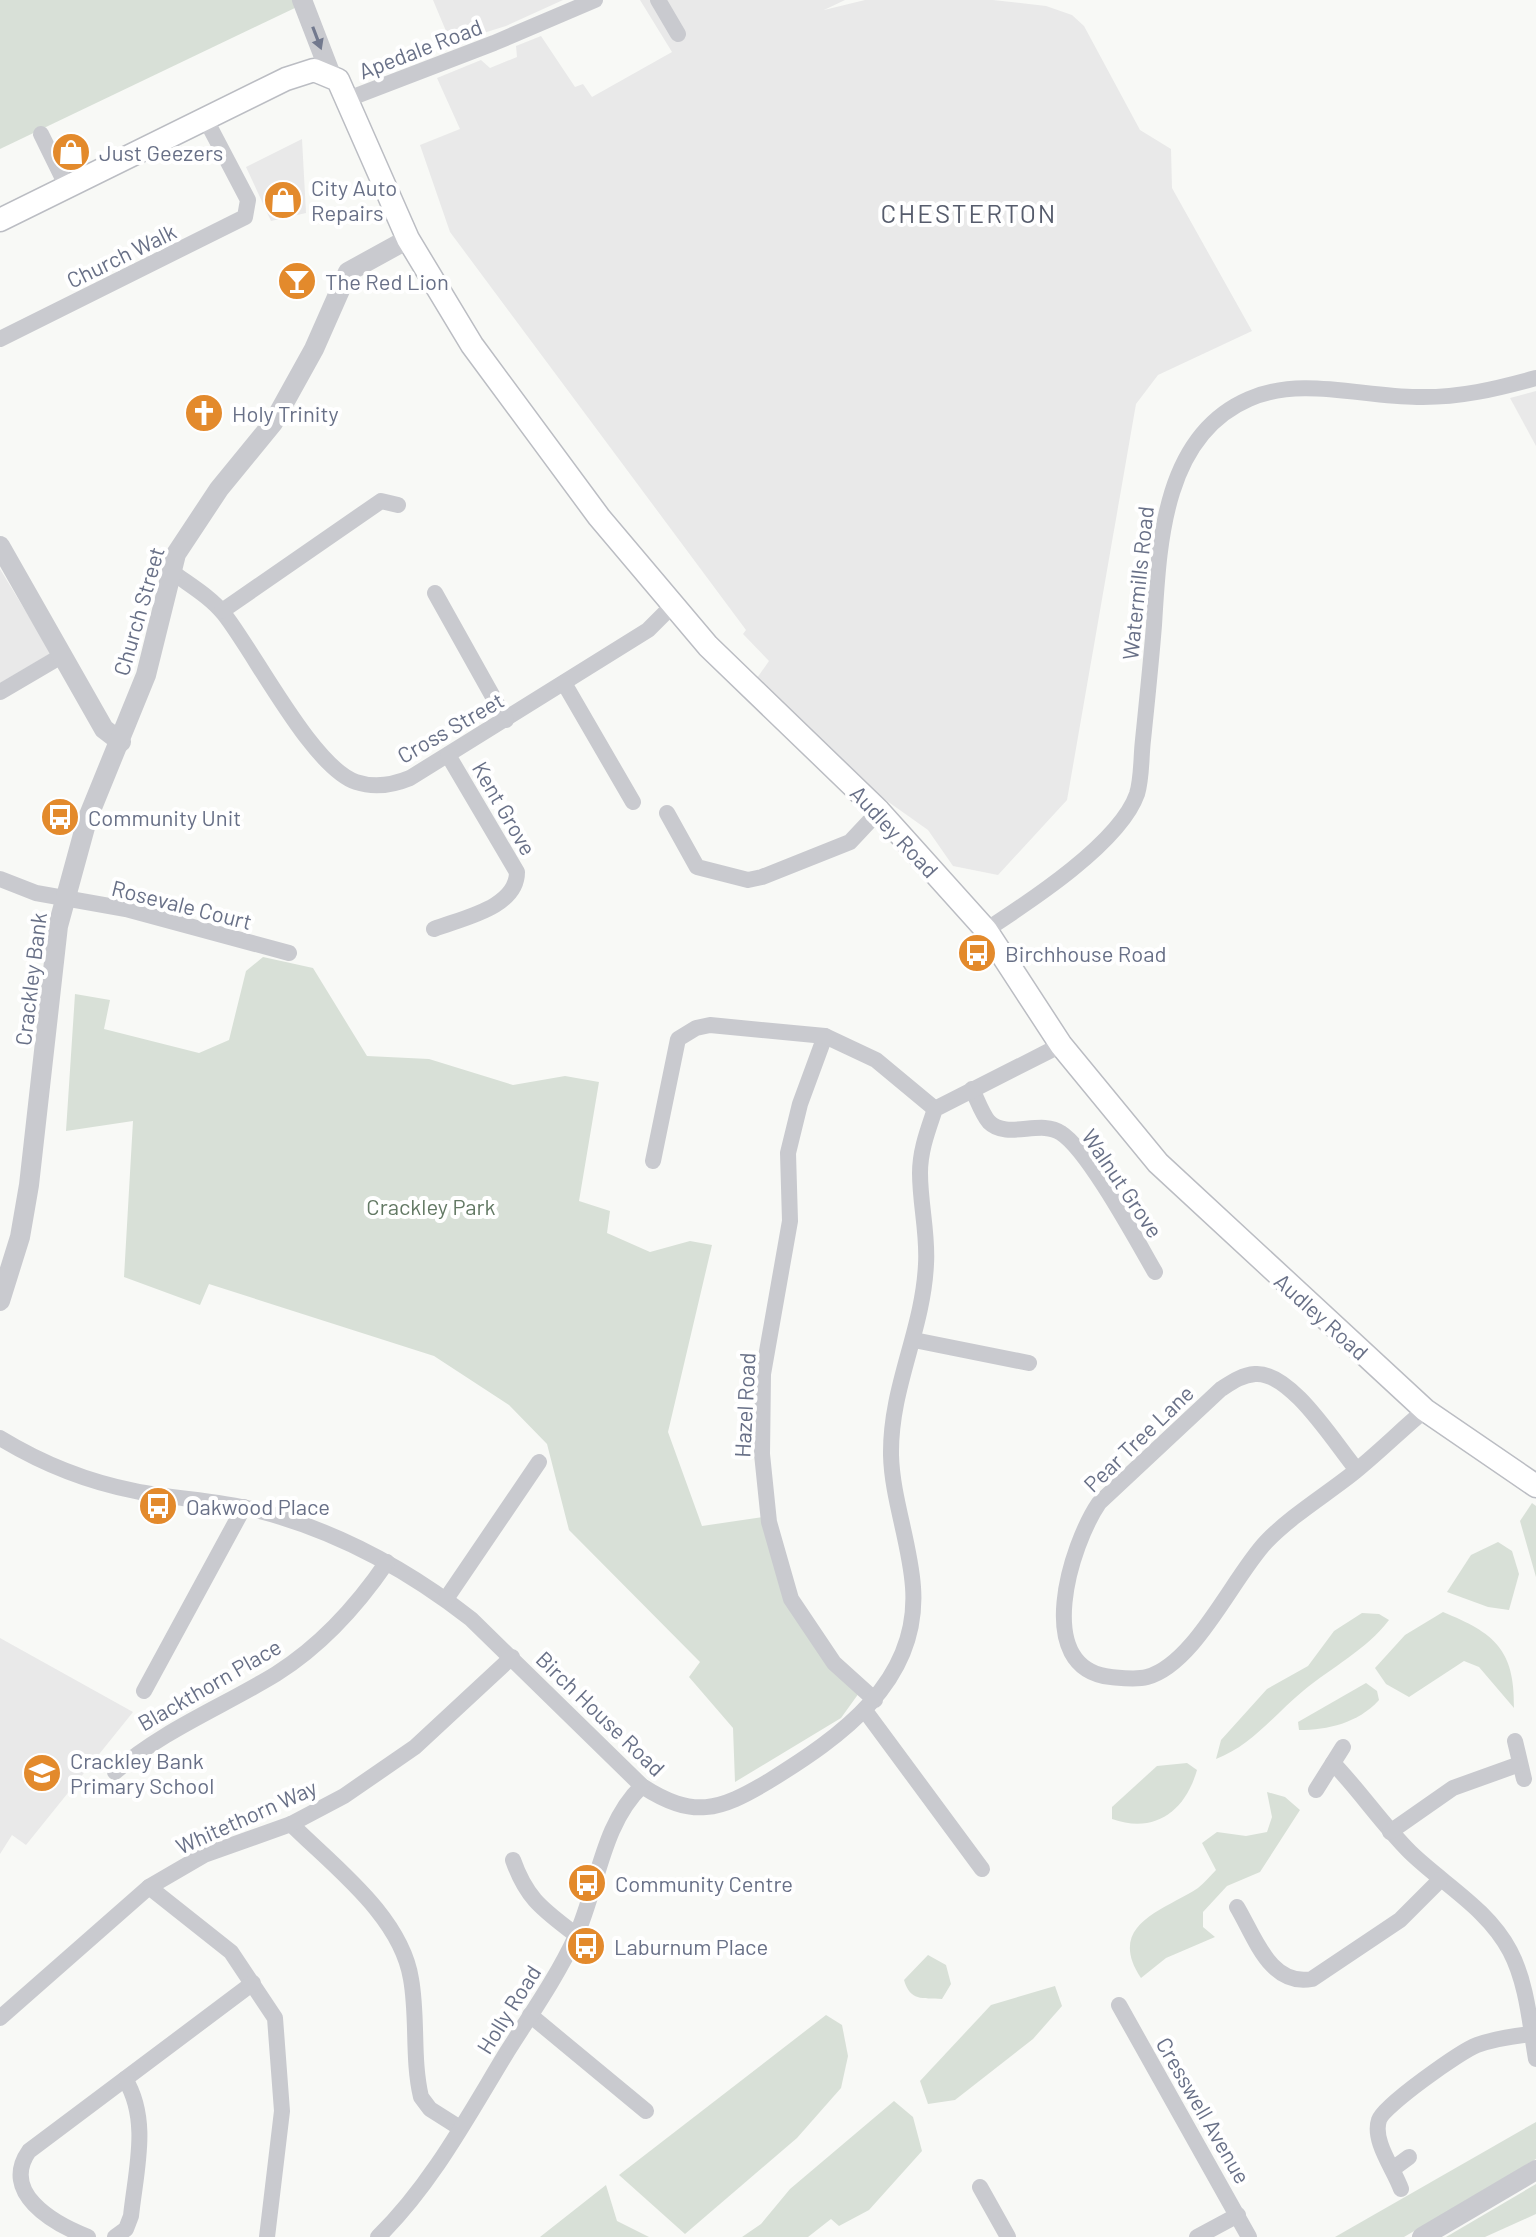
<svg xmlns="http://www.w3.org/2000/svg" width="1536" height="2237" viewBox="0 0 1536 2237" font-family="Barlow,sans-serif">
  <style>
    .built { fill: #e9e9e9 }
    .green { fill: #d8e0d7 }
    .lines { fill: none; stroke-linecap: round; stroke-linejoin: round }
    .secondary-casing { stroke: #bbbdc3; stroke-width: 25 }
    .minor { stroke: #c9cacf; stroke-width: 16 }
    .tertiary { stroke: #c9cacf; stroke-width: 20 }
    .secondary { stroke: #fff; stroke-width: 22 }
    .oneway { fill: #72798e }
    .labels { text-anchor: middle; dominant-baseline: central; stroke-width: 8; stroke-linejoin: round; paint-order: stroke }
    .street-label { font-size: 22px; fill: #687087; stroke: #fff }
    .poi-label { font-size: 22px; fill: #687087; stroke: #fff; text-anchor: start }
    .park-label { font-size: 22px; fill: #637964; stroke: #fff }
    .quarter-label { font-size: 26px; letter-spacing: 2px; fill: #565c6c; stroke: #fff }
  </style>
  <rect width="100%" height="100%" fill="#f8f9f6"/>
  <g class="built">
    <polygon points="433,0 563,0 506,26 451,43"/>
    <polygon points="640,0 845,0 824,10 865,0 993,0 1046,6 1072,15 1084,26 1140,130 1171,149 1172,188 1252,331 1158,375 1136,404 1067,800 998,875 953,866 928,830 880,796 757,678 769,661 743,634 746,630 450,232 420,145 460,129 437,78 481,60 490,68 517,57 516,46 541,36 575,87 583,84 592,97 672,52"/>
    <polygon points="302,139 306,213 271,221 246,167"/>
    <polygon points="1536,391 1536,446 1510,398"/>
    <polygon points="0,569 51,653 0,683"/>
    <polygon points="0,1638 133,1712 26,1845 12,1835 0,1854"/>
  </g>
  <g class="green">
    <polygon points="0,0 294,0 297,7 0,149"/>
    <polygon points="263,957 313,968 367,1056 429,1059 513,1085 565,1076 599,1082 579,1201 610,1211 607,1233 650,1252 690,1241 712,1245 668,1432 702,1526 763,1517 774,1560 859,1693 841,1718 735,1782 733,1728 689,1677 700,1662 569,1530 547,1444 509,1405 434,1356 209,1284 200,1305 124,1277 133,1121 66,1131 75,994 110,1000 104,1029 199,1053 229,1040 246,971"/>
    <polygon points="1532,1503 1536,1506 1536,1577 1520,1521"/>
    <polygon points="1498,1542 1512,1551 1519,1574 1509,1610 1488,1607 1447,1592 1471,1555"/>
    <path d="M1443,1612C1494,1633 1515,1649 1514,1708L1479,1667L1464,1661L1409,1697L1386,1684L1375,1668L1405,1635Z"/>
    <path d="M1362,1613L1379,1614L1389,1620C1366,1650 1332,1667 1303,1691C1275,1714 1251,1746 1216,1759L1221,1740L1267,1689L1308,1666L1334,1631Z"/>
    <path d="M1366,1683L1377,1691L1379,1700C1358,1723 1328,1730 1299,1730L1298,1722Z"/>
    <path d="M1187,1763L1197,1770C1185,1812 1154,1834 1112,1819V1807L1157,1766Z"/>
    <path d="M1267,1792L1285,1797L1300,1810L1260,1872L1227,1886L1203,1912V1927L1215,1937L1166,1958L1141,1978C1105,1924 1165,1910 1198,1888C1204,1883 1210,1876 1216,1870L1202,1843L1217,1832L1246,1836L1267,1832L1272,1817Z"/>
    <path d="M928,1955L946,1965L951,1984L942,1999C922,1998 910,2001 904,1980Z"/>
    <polygon points="1055,1986 1062,2006 1033,2039 955,2100 928,2104 920,2081 991,2005"/>
    <polygon points="826,2015 842,2025 848,2056 841,2088 797,2138 685,2234 619,2175"/>
    <polygon points="894,2101 913,2117 922,2151 869,2210 839,2226 831,2219 808,2237 742,2237 761,2224 790,2189"/>
    <polygon points="1536,2122 1536,2159 1404,2237 1335,2237"/>
    <polygon points="1536,2184 1536,2214 1485,2237 1446,2237"/>
    <polygon points="606,2185 617,2221 649,2237 540,2237"/>
  </g>
  <g class="lines">
    <g class="secondary-casing">
      <polyline id="secondary" points="0,220 286,79 314,70 338,80 408,239 472,345 599,517 708,646 879,811 986,930 1061,1045 1158,1163 1425,1410 1536,1486"/>
    </g>
    <g class="minor">
      <polyline points="658,0 678,34"/>
      <polyline points="348,99 494,43 595,0"/>
      <polyline points="41,134 67,187"/>
      <polyline points="0,339 245,217 248,200 205,118"/>
      <path d="M171,571C188,584 211,597 224,614C255,653 312,767 356,782C374,788 393,785 410,778L648,630L673,605"/>
      <polyline points="435,593 506,720"/>
      <polyline points="222,611 381,501 398,505"/>
      <polyline points="564,683 633,802"/>
      <polyline points="0,692 63,655"/>
      <polyline points="667,813 697,867 748,880 762,877 850,842 879,811"/>
      <polyline points="0,879 36,893 126,909 289,953"/>
      <path d="M434,929C462,918 517,908 517,872L448,755"/>
      <path d="M986,930C1029,902 1120,843 1137,794C1142,778 1141,756 1143,740C1147,701 1151,663 1154,625C1159,544 1163,436 1249,399C1301,376 1362,397 1417,397C1459,398 1496,389 1536,378"/>
      <polyline points="825,1036 800,1104 788,1153 790,1221 763,1374 762,1454 769,1522 791,1599 834,1663 875,1700"/>
      <path d="M972,1089C977,1099 982,1114 989,1122C1007,1140 1041,1119 1061,1133C1088,1150 1137,1241 1155,1272"/>
      <polyline points="653,1161 678,1039 696,1028 710,1025 825,1036 876,1060 935,1109"/>
      <polyline points="914,1340 1029,1363"/>
      <path d="M0,1438C41,1463 89,1482 135,1491C175,1499 216,1500 256,1510C335,1530 407,1569 471,1619L642,1786C693,1819 719,1811 769,1781C840,1737 920,1682 913,1587C910,1543 892,1498 891,1455C890,1387 923,1331 926,1264C928,1234 920,1204 920,1173C920,1150 928,1130 935,1109L1061,1045"/>
      <path d="M1357,1470C1335,1444 1291,1371 1255,1374C1242,1375 1232,1382 1221,1389L1099,1503C1071,1544 1031,1669 1111,1677C1122,1678 1136,1680 1147,1677C1195,1664 1233,1577 1266,1542C1291,1516 1324,1496 1352,1474C1377,1454 1400,1431 1425,1410"/>
      <polyline points="446,1599 539,1462"/>
      <polyline points="144,1691 244,1507"/>
      <polyline points="866,1712 982,1869"/>
      <polyline points="1515,1741 1524,1779"/>
      <path d="M1333,1763C1360,1791 1382,1824 1410,1852C1444,1885 1487,1908 1510,1951C1527,1983 1530,2025 1536,2059"/>
      <path d="M115,1772C163,1730 222,1707 276,1674C322,1645 357,1606 387,1562"/>
      <polyline points="1316,1790 1343,1747"/>
      <path d="M291,1824C333,1866 401,1916 411,1979C418,2018 412,2059 421,2097L430,2109L460,2128"/>
      <polyline points="1390,1832 1453,1788 1517,1765"/>
      <path d="M513,1860C527,1900 544,1910 576,1935"/>
      <polyline points="149,1887 231,1952 275,2018 282,2111 267,2237"/>
      <path d="M1237,1907C1255,1937 1270,1987 1312,1979L1400,1920L1440,1880"/>
      <polyline points="1119,2005 1249,2237"/>
      <polyline points="530,2015 646,2111"/>
      <polyline points="0,2018 149,1887 204,1855 291,1824 344,1796 415,1747 512,1657"/>
      <polyline points="1394,2168 1409,2157"/>
      <polyline points="980,2187 1008,2237"/>
      <path d="M1401,2189C1394,2169 1372,2141 1379,2120C1383,2106 1461,2051 1477,2045C1494,2039 1513,2036 1532,2034"/>
      <path d="M88,2237C52,2223 0,2192 29,2151L253,1983"/>
      <path d="M115,2237L126,2229L131,2216C136,2169 150,2120 125,2079"/>
      <path d="M378,2237C432,2184 468,2116 507,2052C531,2014 557,1977 576,1936C598,1887 602,1824 642,1786"/>
      <polyline points="1197,2237 1238,2215"/>
    </g>
    <g class="tertiary">
      <polyline points="302,0 331,75"/>
      <polyline points="0,546 104,729 121,742"/>
      <polyline points="0,1301 20,1237 29,1185 58,926 87,820 146,675 176,554 219,489 273,423 314,349 348,272 408,239"/>
      <polyline points="1422,2237 1536,2170"/>
    </g>
    <use href="#secondary" class="secondary"/>
  </g>
  <defs><path id="oneway-solid" d="M-6-.8H1V-3.2L6.5 0L1 3.2V.8H-6Z" transform="scale(2)"/></defs>
  <use class="oneway" href="#oneway-solid" transform="translate(317 38) rotate(69)"/>
  <defs>
    <g id="shop-disc" transform="scale(2)"><circle r="9.5" fill="#e38a2c" stroke="#fff"/><path d="M-5-2.5h2.3a2.7 3.5 0 0 1 5.4 0H5L5.5 6h-11ZM-1.5-2.5h3a1.5 2.3 0 0 0-3 0Z" fill="#fff"/></g>
    <g id="bar-disc" transform="scale(2)"><circle r="9.5" fill="#e38a2c" stroke="#fff"/><path d="M-6-5H6L.8 .8V4.5H3.5V6h-7V4.5H-.8V.8Z" fill="#fff"/></g>
    <g id="church-disc" transform="scale(2)"><circle r="9.5" fill="#e38a2c" stroke="#fff"/><path d="M-1.2-6h2.4v3.5h3.3v2.4h-3.3V6h-2.4V-.1h-3.3v-2.4h3.3Z" fill="#fff"/></g>
    <g id="bus-disc" transform="scale(2)"><circle r="9.5" fill="#e38a2c" stroke="#fff"/><path d="M-5-6H5V4H4V6H2V4H-2V6H-4V4H-5ZM-3.5-4V0h7V-4ZM-3.5 1.2v1.5H-2V1.2ZM2 1.2v1.5H3.5V1.2Z" fill="#fff"/></g>
    <g id="school-disc" transform="scale(2)"><circle r="9.5" fill="#e38a2c" stroke="#fff"/><path d="M0-5L7-2L0 1L-7-2ZM-4 1L0 2.5L4 1V4Q0 6-4 4Z" fill="#fff"/></g>
  </defs>
  <g fill-rule="evenodd">
    <use href="#shop-disc" x="71" y="152"/>
    <use href="#shop-disc" x="283" y="200"/>
    <use href="#bar-disc" x="297" y="281"/>
    <use href="#church-disc" x="204" y="413"/>
    <use href="#bus-disc" x="60" y="817"/>
    <use href="#bus-disc" x="977" y="953"/>
    <use href="#bus-disc" x="158" y="1506"/>
    <use href="#school-disc" x="42" y="1773"/>
    <use href="#bus-disc" x="587" y="1883"/>
    <use href="#bus-disc" x="586" y="1946"/>
  </g>
  <g class="labels">
    <g class="street-label">
      <text transform="translate(420 48) rotate(-21)">Apedale Road</text>
      <text transform="translate(121 255) rotate(-26)">Church Walk</text>
      <text transform="translate(1137 583) rotate(-84)">Watermills Road</text>
      <text transform="translate(138 611) rotate(-74)">Church Street</text>
      <text transform="translate(450 727) rotate(-30)">Cross Street</text>
      <text transform="translate(505 808) rotate(60)">Kent Grove</text>
      <text transform="translate(895 831) rotate(47)">Audley Road</text>
      <text transform="translate(182 904) rotate(14)">Rosevale Court</text>
      <text transform="translate(30 979) rotate(-83)">Crackley Bank</text>
      <text transform="translate(1123 1183) rotate(56)">Walnut Grove</text>
      <text transform="translate(1322 1316) rotate(42)">Audley Road</text>
      <text transform="translate(744 1405) rotate(-87)">Hazel Road</text>
      <text transform="translate(1138 1438) rotate(-44)">Pear Tree Lane</text>
      <text transform="translate(209 1684) rotate(-30)">Blackthorn Place</text>
      <text transform="translate(601 1713) rotate(44)">Birch House Road</text>
      <text transform="translate(246 1816) rotate(-24)">Whitethorn Way</text>
      <text transform="translate(508 2009) rotate(-58)">Holly Road</text>
      <text transform="translate(1204 2110) rotate(60)">Cresswell Avenue</text>
    </g>
    <g class="poi-label">
      <text x="99" y="152">Just Geezers</text>
      <text x="311" y="187">City Auto<tspan x="311" dy="25">Repairs</tspan></text>
      <text x="325" y="281">The Red Lion</text>
      <text x="232" y="413">Holy Trinity</text>
      <text x="88" y="817">Community Unit</text>
      <text x="1005" y="953">Birchhouse Road</text>
      <text x="186" y="1506">Oakwood Place</text>
      <text x="70" y="1760">Crackley Bank<tspan x="70" dy="25">Primary School</tspan></text>
      <text x="615" y="1883">Community Centre</text>
      <text x="614" y="1946">Laburnum Place</text>
    </g>
    <g class="park-label">
      <text x="431" y="1206">Crackley Park</text>
    </g>
    <g class="quarter-label">
      <text x="969" y="212">CHESTERTON</text>
    </g>
  </g>
</svg>
